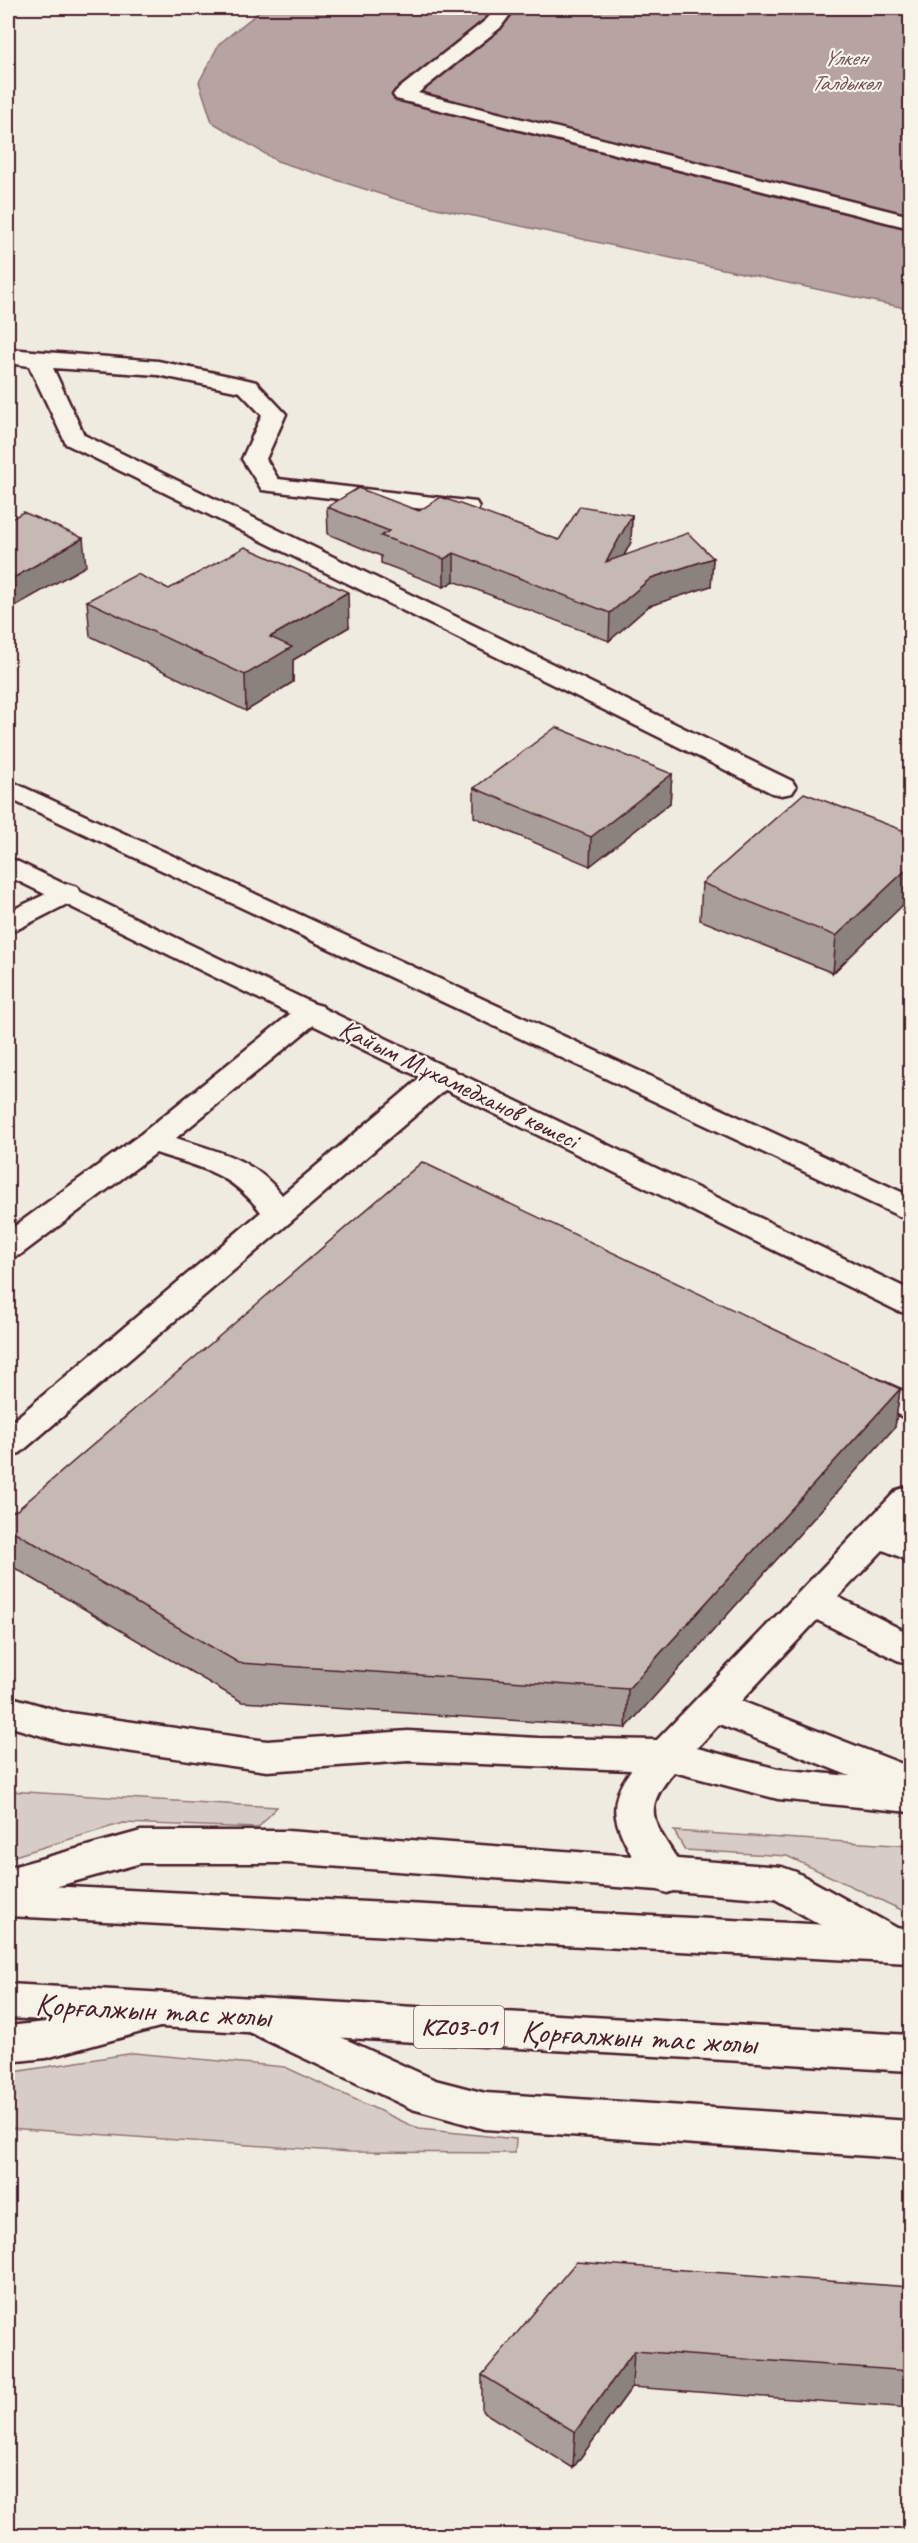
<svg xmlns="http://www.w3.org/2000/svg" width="918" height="2543" viewBox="0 0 918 2543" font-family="Caveat,sans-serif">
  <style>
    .green { fill: #d8cdc6; stroke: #917678; stroke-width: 1.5 }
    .water { fill: #b7a4a2; stroke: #8b6f72; stroke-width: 1.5 }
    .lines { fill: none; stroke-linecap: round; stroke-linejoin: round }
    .minor-casing { stroke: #4a1f2b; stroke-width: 5 }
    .major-casing { stroke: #4a1f2b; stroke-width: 5 }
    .minor { fill: #f7f3e8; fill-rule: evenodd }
    .major { fill: #f7f3e8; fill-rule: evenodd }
    .wall { fill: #aa9e9a; stroke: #4a1f2b; stroke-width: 1.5 }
    .shaded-wall { fill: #8b817d; stroke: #4a1f2b; stroke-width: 1.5 }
    .building { fill: #c6b8b3; stroke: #4a1f2b; stroke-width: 1.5 }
    .labels { text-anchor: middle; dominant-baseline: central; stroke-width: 4.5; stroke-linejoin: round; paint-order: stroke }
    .far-water-label { font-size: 22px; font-style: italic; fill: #704e55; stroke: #f7f3e8 }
    .shield { fill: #f7f3e8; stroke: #7e5f64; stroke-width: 1.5 }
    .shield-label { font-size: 24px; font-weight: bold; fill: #4a1f2b }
    .street-label { font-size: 26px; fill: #4a1f2b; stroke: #f7f3e8 }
    .near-street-label { font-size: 32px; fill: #4a1f2b; stroke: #f7f3e8 }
  </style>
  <rect width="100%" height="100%" fill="#f0ebe0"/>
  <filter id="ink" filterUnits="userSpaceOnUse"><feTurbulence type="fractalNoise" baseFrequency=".0167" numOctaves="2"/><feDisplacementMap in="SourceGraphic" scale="12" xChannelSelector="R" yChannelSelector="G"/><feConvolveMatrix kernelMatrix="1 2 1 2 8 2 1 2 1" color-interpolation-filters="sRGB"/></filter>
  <g filter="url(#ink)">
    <g class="green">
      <polygon points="8,1791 277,1807 258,1828 123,1823 8,1858"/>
      <polygon points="674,1831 910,1846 910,1914 787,1856 685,1850"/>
      <polygon points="134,2053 285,2067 419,2129 516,2139 515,2153 350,2152 8,2128 8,2073"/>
    </g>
    <polygon class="water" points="264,8 910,8 910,309 399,200 277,161 212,122 199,82 219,44"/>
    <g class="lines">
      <g class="minor-casing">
        <g id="minor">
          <polygon points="497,8 515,8 500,28 418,93 910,216 910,228 396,99 393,95 396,91 486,20"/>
          <polygon points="8,349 158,361 248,380 256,382 286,414 266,459 278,479 476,502 479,507 476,512 467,514 262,490 242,459 262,415 240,392 158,375 53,368 84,435 792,781 796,787 792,793 782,795 772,793 66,444 29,366 8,363"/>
          <polygon points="67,884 77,887 81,893 77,899 18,929 8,932 8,912"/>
          <path d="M311,1003L322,1006L326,1012L322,1018L176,1138C218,1152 253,1158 282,1195L431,1069L442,1066L453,1069L457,1076L453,1083L20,1453L8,1456V1425L261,1212C230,1172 202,1168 156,1153L20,1255L8,1258V1231L141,1134L300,1006Z"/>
          <polygon points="858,1371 910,1394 910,1420 846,1391 841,1383 846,1375"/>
          <path d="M910,1486V1521L904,1528L910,1532V1561L883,1550L838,1597L910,1634V1664L897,1660L817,1620L741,1701L910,1767V1812L778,1799L674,1772C641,1810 653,1821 677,1859L782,1867L796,1872L906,1933L910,1941L906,1957L892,1962L878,1957L775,1899L673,1891L667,1893L658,1890L287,1863H141L8,1900V1868L141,1831H287L632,1856C614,1822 606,1803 631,1770L408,1761L267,1771L63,1742L8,1726V1696L63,1712L267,1741L408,1731L538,1738L657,1740L897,1490ZM719,1724L850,1776L778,1769L697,1748Z"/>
          <polygon points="152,1996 167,2001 173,2013 167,2025 46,2058 8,2062 8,2026 46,2022"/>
          <polygon points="255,1998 435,2080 485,2093 910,2121 910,2159 485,2129 412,2109 240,2028 234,2016 240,2004"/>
        </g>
      </g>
      <g class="major-casing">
        <g id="major">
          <polygon points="8,780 910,1196 910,1219 899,1216 8,798"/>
          <polygon points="8,857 910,1290 910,1314 898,1311 8,876"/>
          <polygon points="8,1884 910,1929 910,1963 8,1916"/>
          <polygon points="8,1984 910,2035 910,2071 8,2018"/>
        </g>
      </g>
      <use href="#minor" class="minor"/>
      <use href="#major" class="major"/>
    </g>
    <g class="wall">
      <polygon points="327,507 419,511 559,540 632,515 631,542 624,556 713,558 711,586 649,606 609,641 454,581 444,587 381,563 381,556 328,534"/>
      <polygon points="169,589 349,627 293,660 293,682 246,711 90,636 87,601"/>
      <polygon points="672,774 670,803 590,866 474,817 474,788"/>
      <polygon points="910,833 910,898 833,973 700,920 702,883"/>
      <polygon points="900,1389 895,1427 626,1728 242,1702 8,1564 8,1513"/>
      <polygon points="910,2287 910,2408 632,2387 573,2468 482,2411 482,2375"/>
    </g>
    <g class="shaded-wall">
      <polygon points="632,515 631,542 605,590 606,562"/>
      <polygon points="83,538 86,566 8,610 8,581"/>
      <polygon points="454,553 454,581 444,587 444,559"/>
      <polygon points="713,558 711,586 649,606 609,641 610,613 651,578"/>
      <polygon points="348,592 349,627 293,660 293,682 246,711 245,675 270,637"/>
      <polygon points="672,774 670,803 590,866 591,837"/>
      <polygon points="910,866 910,898 833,973 836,936"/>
      <polygon points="900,1389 895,1427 626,1728 628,1689"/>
      <polygon points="634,2351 632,2387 573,2468 575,2432"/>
    </g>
    <g class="building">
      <polygon points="358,488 419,511 441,497 559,540 580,506 632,515 606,562 688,533 713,558 651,578 610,613 454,553 444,559 381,536 389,531 327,507"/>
      <polygon points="23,512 83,538 8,581 8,521"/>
      <polygon points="245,547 348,592 270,637 292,647 245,675 87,601 137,574 169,589"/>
      <polygon points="556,727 672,774 591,837 474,788"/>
      <polygon points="804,793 910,833 910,866 836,936 702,883"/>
      <polygon points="422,1162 900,1389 628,1689 239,1663 8,1528 8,1513 17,1510"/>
      <polygon points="576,2262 910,2287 910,2371 634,2351 575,2432 482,2375"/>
    </g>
  </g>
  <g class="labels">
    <g class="far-water-label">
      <text x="845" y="58">Үлкен<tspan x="845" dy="25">Талдыкөл</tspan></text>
    </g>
    <rect class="shield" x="414" y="2006" width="90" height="42" rx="4.5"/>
    <g class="shield-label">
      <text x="459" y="2027">KZ03-01</text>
    </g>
    <g class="street-label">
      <text transform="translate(459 1084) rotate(26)">Қайым Мұхамедханов көшесі</text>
    </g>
    <g class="near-street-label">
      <text transform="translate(153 2010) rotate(3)">Қорғалжын тас жолы</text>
      <text transform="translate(639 2037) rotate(3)">Қорғалжын тас жолы</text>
    </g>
  </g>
  <rect width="918" height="2543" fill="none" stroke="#f7f3e8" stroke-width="30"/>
  <rect x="15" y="15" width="888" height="2513" fill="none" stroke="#4a1f2b" stroke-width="2" filter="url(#ink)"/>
</svg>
